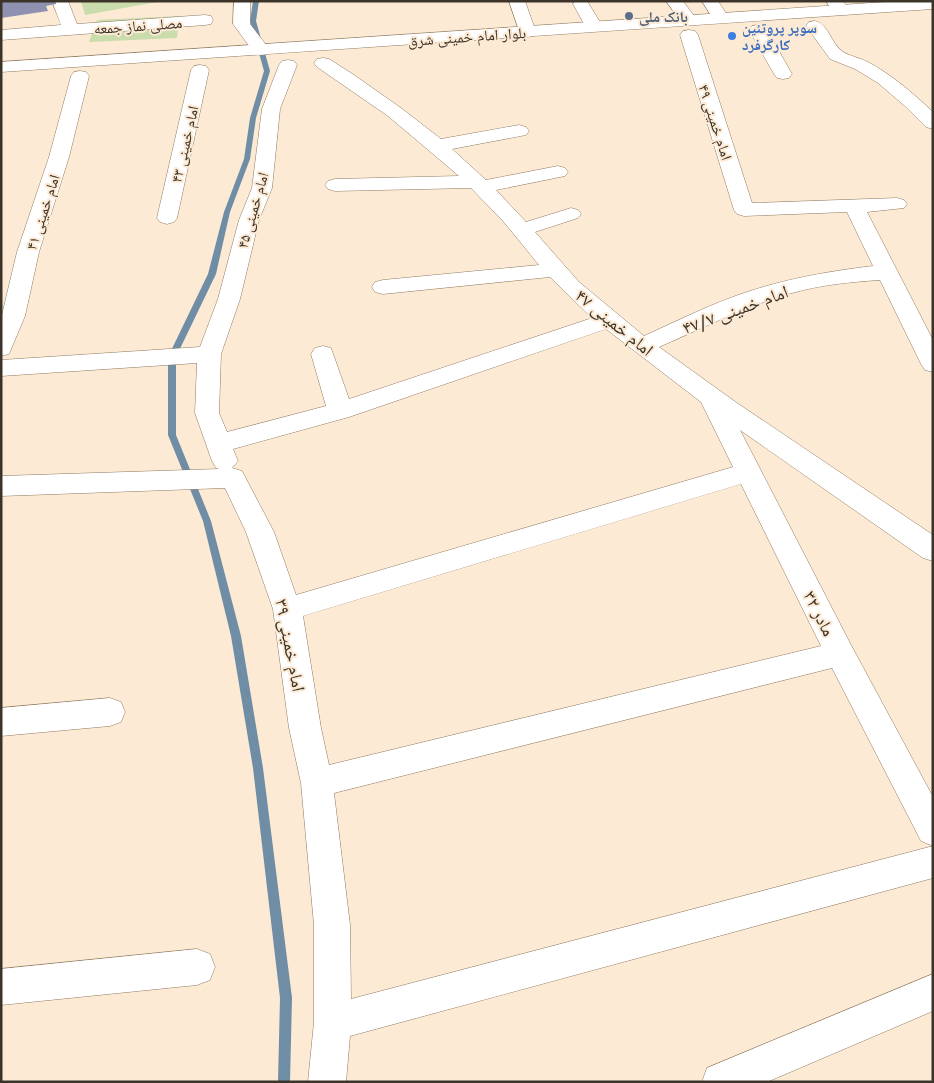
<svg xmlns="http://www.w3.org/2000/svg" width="934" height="1083" viewBox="0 0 934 1083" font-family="'Golos Text','Noto Naskh Arabic',sans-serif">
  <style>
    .green { fill: #cadcac }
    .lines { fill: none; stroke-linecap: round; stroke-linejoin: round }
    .stream { fill: #708da6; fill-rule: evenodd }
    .minor-casing { stroke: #8f7a62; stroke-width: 1 }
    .major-casing { stroke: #8f7a62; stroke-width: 1 }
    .minor { fill: #fff; fill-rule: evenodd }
    .major { fill: #fff; fill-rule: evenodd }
    .shaded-wall { fill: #8e91af }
    .service-dot { fill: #5c6f8a; stroke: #fcead4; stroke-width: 2 }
    .shop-dot { fill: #3f7fe0; stroke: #fcead4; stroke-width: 2 }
    .labels { text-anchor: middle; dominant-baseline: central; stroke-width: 4; stroke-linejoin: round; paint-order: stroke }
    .far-service-label { font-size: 15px; font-weight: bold; fill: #4e5e75; stroke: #fcead4; text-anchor: start }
    .far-street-label { font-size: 15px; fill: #3c3329; stroke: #fcead4 }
    .far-shop-label { font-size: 15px; font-weight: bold; fill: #366cbe; stroke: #fcead4; text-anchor: start }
    .street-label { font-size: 18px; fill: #3c3329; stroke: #fcead4 }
  </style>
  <rect width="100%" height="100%" fill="#fcead4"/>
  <g class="green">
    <polygon points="81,1 163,1 85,15"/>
    <polygon points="179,16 177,38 89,42 97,20"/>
  </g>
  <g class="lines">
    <polygon class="stream" points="253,1 259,1 256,21 270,71 256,118 250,159 230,212 216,274 176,357 176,435 211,521 241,636 263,768 292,998 290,1082 278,1082 280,998 253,768 231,636 203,521 168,435 168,357 208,274 224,212 244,159 250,118 264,71 250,21"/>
    <g class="minor-casing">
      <g id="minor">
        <polygon points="52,1 68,1 77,24 205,15 211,16 213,20 211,24 205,25 1,40 1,30 61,25"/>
        <polygon points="234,1 250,1 250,24 270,50 267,54 261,55 255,54 233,24"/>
        <polygon points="509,1 525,1 536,32 533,36 527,37 521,36"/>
        <polygon points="575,1 587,1 603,27 600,31 588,31 573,4"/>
        <polygon points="666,1 683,1 697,20 695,24 683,24"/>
        <polygon points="702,1 718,1 729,18 727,22 715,22"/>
        <polygon points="826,1 843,1 849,10 847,14 835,14"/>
        <path d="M815,21C829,24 831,44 843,52C850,56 860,58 868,62C892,75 913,93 933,112V129L926,127L906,107L878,83L855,69L830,59L806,26L809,22Z"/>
        <polygon points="758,25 764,26 767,30 792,74 789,78 783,79 777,78 774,74 749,30 752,26"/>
        <path d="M689,30L695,31L698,35L752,203L897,198L904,200L907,204L904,208L867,212L933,340V372L925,370L921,364L880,280C850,282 820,285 792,293C746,306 703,328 659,347L737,403L933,535V561L923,558L740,430L851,645L933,797V846L921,841L832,668L334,793L350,925L351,999L933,846V878L350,1036L346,1082H308L314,1022V925L301,783L289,728L273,609L246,532L225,488L1,496V476L219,469L216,468L212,461L195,413L197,363L1,376V360L200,347L218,299L239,220L252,188L262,109L279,65L282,61L288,60L294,61L297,65L280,109L272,188L259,220L240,299L221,354L219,413L227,432L326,406L311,354L315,348L323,346L331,348L349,399L592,318L550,277L383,294L375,292L372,287L375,282L383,280L539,265L503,221L471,188L335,191L328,189L325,185L328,181L335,179L459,176L388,116L317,67L314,63L317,59L323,58L329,59L354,75L401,108L441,139L519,125L526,127L529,131L526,135L452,149L486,180L558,166L565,168L568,172L565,176L496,190L526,222L571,208L578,210L581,214L578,218L535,232L579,282L644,336C679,320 713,303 750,291C790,278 831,271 873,266L847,212L744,216L737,214L734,210L680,35L683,31ZM606,329L701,402L733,467L296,595L274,532L242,471L232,468L238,461L233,449L349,417ZM741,484L821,646L329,765L321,728L303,616Z"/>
        <polygon points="200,65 206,66 209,70 177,218 174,222 167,224 160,222 157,218 191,70 194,66"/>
        <polygon points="80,71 86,72 89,76 69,157 39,252 25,316 9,354 1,356 1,319 17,252 49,157 71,76 74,72"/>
        <polygon points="110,698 121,702 125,712 121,722 110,726 1,736 1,708"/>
        <polygon points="197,949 210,954 215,967 210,980 197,985 1,1005 1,969"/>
        <polygon points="933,974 933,1011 767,1082 702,1082 707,1068"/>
      </g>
    </g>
    <g class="major-casing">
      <polygon id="major" points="900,1 933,1 933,9 1,72 1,62"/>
    </g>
    <use href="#minor" class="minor"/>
    <use href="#major" class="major"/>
  </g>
  <polygon class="shaded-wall" points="1,1 56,1 56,4 46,6 48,11 1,18"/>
  <circle class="service-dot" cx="629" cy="16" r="5"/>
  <circle class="shop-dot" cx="732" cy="36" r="5"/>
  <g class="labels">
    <g class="far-service-label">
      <text x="639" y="16">بانک ملی</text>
    </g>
    <g class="far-street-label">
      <text transform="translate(138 25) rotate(-4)">مصلی نماز جمعه</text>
      <text transform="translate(467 36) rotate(-4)">بلوار امام خمینی شرق</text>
      <text transform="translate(716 122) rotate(72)">امام خمینی ۴۹</text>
      <text transform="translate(184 144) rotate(-77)">امام خمینی ۴۳</text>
      <text transform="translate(252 210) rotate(-74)">امام خمینی ۴۵</text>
      <text transform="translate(42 212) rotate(-72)">امام خمینی ۴۱</text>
    </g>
    <g class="far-shop-label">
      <text x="742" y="27">سوپر پروتئین<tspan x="742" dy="17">کارگرفرد</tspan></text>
    </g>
    <g class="street-label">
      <text transform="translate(735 309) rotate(-20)">امام خمینی ۴۷/۷</text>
      <text transform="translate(615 322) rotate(39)">امام خمینی ۴۷</text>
      <text transform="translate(820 613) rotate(63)">مادر ۳۲</text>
      <text transform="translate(291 645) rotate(79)">امام خمینی ۳۹</text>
    </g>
  </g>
  <rect width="934" height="1083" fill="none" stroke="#3c3329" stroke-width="5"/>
</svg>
